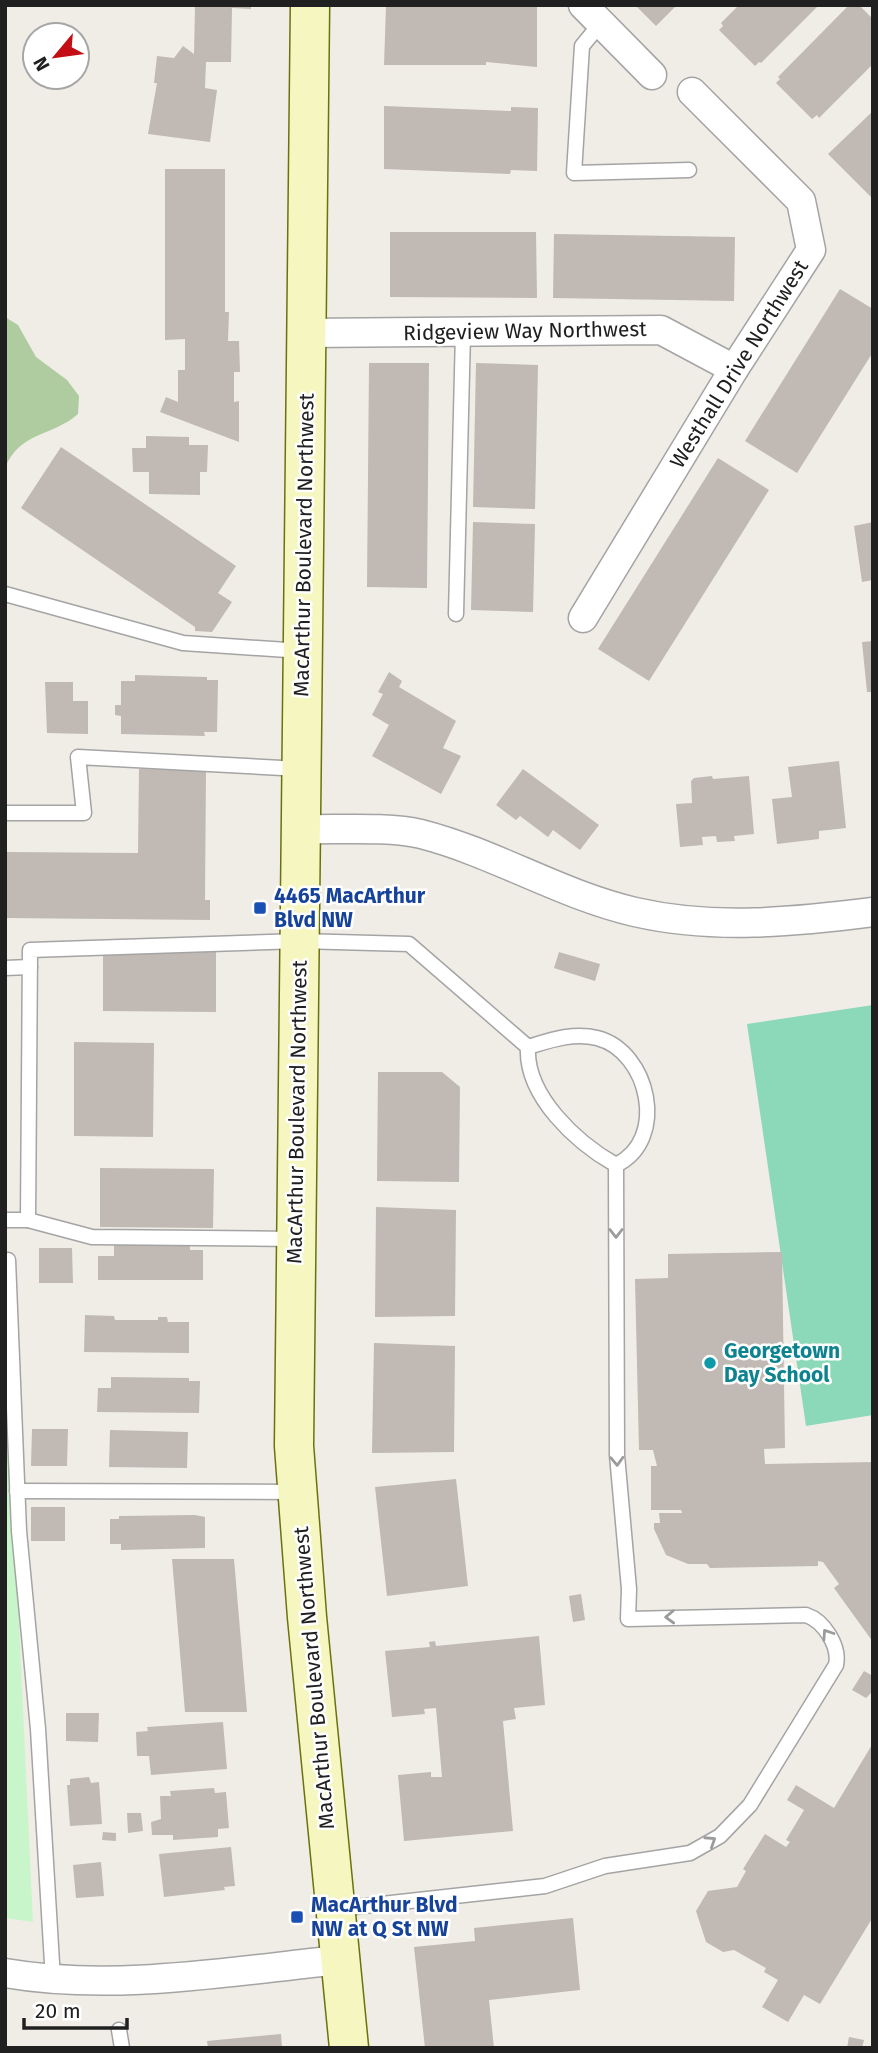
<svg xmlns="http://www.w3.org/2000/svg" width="878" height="2053" viewBox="0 0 878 2053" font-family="'Fira Sans',sans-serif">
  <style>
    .forest { fill: #aecc9f }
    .park { fill: #c8f6ca }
    .pitch { fill: #8bd9b8 }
    .building { fill: #c0b9b4 }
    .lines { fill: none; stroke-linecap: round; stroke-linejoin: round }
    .lane-casing { stroke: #a4a4a4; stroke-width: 17 }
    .street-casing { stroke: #a4a4a4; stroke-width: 31 }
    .secondary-casing { stroke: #6b720c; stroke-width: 41 }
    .lane { stroke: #fff; stroke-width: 14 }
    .street { stroke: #fff; stroke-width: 28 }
    .secondary { stroke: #f5f6c0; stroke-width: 38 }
    .oneway { stroke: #9b9b9b }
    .transit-dot { fill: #1a4fb4; stroke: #fff; stroke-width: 2.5 }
    .culture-dot { fill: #0f9aa8; stroke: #fff; stroke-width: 2.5 }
    .labels { text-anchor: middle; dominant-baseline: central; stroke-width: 5; stroke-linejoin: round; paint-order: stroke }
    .street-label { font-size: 21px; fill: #202020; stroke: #fff }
    .transit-label { font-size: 21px; font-weight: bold; fill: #164399; stroke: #fff; text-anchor: start }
    .culture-label { font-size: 21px; font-weight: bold; fill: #0d838f; stroke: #fff; text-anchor: start }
  </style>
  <rect width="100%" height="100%" fill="#f0ede7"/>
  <path class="forest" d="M5,317L18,325L36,357L67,380L79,396L78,414C52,437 20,431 5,468Z"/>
  <polygon class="park" points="5,1327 33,1922 5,1918"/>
  <polygon class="pitch" points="873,1005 873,1415 806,1426 747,1024"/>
  <g class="building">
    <polygon points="195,5 251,5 251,9 232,8 231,62 206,62 205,88 217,90 210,142 148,134 157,83 154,83 157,56 174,58 183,46 194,54"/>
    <polygon points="386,5 537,5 537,67 486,62 486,65 384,65"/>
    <polygon points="635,5 677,5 656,26"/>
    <polygon points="739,5 819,5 761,63 759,62 755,66 719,30 723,26 721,23"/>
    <polygon points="849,5 859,5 873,19 873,64 819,118 817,115 812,119 776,83 780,79 778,77"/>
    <polygon points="384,106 511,111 511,107 538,108 537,171 511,170 510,174 384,169"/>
    <polygon points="873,111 873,199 828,154"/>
    <polygon points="165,169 225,169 225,312 229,312 228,341 239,341 240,372 234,372 234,402 239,401 239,442 160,412 166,397 178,402 178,370 185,370 185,339 165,340"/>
    <polygon points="390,232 536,232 537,298 390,297"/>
    <polygon points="554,234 735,237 734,301 553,298"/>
    <polygon points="840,289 873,309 873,352 797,473 745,441"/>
    <polygon points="369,363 429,363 427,588 367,587"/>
    <polygon points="476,363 538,365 535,509 473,507"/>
    <polygon points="146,436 189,437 189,445 208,445 207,472 200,472 200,495 149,494 149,472 133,472 132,448 146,448"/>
    <polygon points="61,447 236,566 218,593 232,602 212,632 195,631 195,627 21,508"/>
    <polygon points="718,458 769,490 649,681 598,649"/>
    <polygon points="473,522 535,524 533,612 471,610"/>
    <polygon points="873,522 873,580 862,582 854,526"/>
    <polygon points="873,641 873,692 867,692 862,642"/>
    <polygon points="389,672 402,681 399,687 456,721 443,748 461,756 441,794 372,756 389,725 372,715 383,694 378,692"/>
    <polygon points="135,675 207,677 207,680 218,680 217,732 204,732 205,736 121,734 121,716 115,715 115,705 121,705 121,681 135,681"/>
    <polygon points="45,682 73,682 73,701 88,701 88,734 47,733"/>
    <polygon points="839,761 846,828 819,831 819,839 777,844 772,799 792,797 788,767"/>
    <polygon points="139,769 206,770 205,900 210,900 210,920 5,918 5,852 138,853"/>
    <polygon points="523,769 599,825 580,850 553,830 548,837 520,816 516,820 496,805"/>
    <polygon points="712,776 713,779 749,776 754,834 734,836 735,841 717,842 716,836 702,837 703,845 680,847 676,804 692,803 691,781 694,778"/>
    <polygon points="103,952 216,952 216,1012 103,1011"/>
    <polygon points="559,952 600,964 595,981 554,968"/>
    <polygon points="74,1042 154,1043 153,1137 74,1136"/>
    <polygon points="378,1072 442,1072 460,1087 459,1182 377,1181"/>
    <polygon points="100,1168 214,1169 213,1228 100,1227"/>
    <polygon points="376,1207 456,1210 455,1316 375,1317"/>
    <polygon points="114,1245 190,1245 190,1250 203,1250 203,1280 98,1280 98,1256 114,1256"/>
    <polygon points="39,1248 72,1248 73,1283 39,1283"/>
    <polygon points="782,1252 785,1448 764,1449 765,1464 873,1462 873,1642 834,1588 839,1584 823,1562 818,1561 818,1566 710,1568 707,1564 688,1564 666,1555 654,1529 654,1523 660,1523 659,1513 682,1513 681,1510 651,1510 651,1466 657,1466 653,1450 639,1450 635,1279 668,1278 668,1254"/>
    <polygon points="85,1315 114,1316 115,1320 158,1320 158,1317 167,1317 168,1322 189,1322 189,1353 84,1352"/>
    <polygon points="374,1343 455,1346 454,1452 372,1453"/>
    <polygon points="111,1377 189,1378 189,1381 200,1381 199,1413 97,1412 98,1388 111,1388"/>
    <polygon points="32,1429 68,1429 67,1466 31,1466"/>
    <polygon points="110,1430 188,1432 187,1468 109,1467"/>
    <polygon points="456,1479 468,1586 387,1596 375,1487"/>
    <rect x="31" y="1507" width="34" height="34"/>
    <polygon points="195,1515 205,1517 205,1548 121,1550 121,1544 110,1544 110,1519 119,1519 119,1516"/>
    <polygon points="172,1559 234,1559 247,1712 185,1712"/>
    <polygon points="581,1594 585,1620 573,1622 569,1596"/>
    <polygon points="539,1636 545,1705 514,1708 516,1719 503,1721 513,1831 404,1841 398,1775 431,1772 431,1777 442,1777 436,1708 424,1709 425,1714 392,1717 385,1651 430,1647 429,1642 435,1641 436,1646"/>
    <polygon points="864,1671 873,1676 873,1691 866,1698 852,1690"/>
    <polygon points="66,1713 99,1713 98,1742 66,1741"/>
    <polygon points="223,1722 227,1769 151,1775 149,1756 137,1756 136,1732 148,1731 147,1727"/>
    <polygon points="873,1743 873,1917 820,2004 804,1995 788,2022 762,2007 778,1980 764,1972 766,1968 734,1950 723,1952 706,1942 696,1911 708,1891 737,1887 746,1871 743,1869 765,1834 786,1847 790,1842 786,1840 804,1810 787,1800 796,1785 834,1808"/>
    <polygon points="89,1777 91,1783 99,1782 102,1824 70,1826 67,1785 70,1785 70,1779"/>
    <polygon points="214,1788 215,1793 226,1792 229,1828 218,1829 218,1837 173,1840 173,1835 152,1835 151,1822 161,1819 160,1796 171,1796 170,1791"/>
    <polygon points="127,1813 141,1813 143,1831 128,1833"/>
    <polygon points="103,1832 116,1833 116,1841 102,1840"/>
    <polygon points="231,1847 235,1886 224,1887 225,1890 164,1897 159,1854"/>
    <polygon points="101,1862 104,1896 76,1898 73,1865"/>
    <polygon points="573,1918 580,1990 489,2000 494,2048 425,2048 414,1947 475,1941 474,1928"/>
    <polygon points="281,2034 282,2048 208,2048 207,2041"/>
    <polygon points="849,2037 864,2040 862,2048 847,2048"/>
  </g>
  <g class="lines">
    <g class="lane-casing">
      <g id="lane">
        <polyline points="601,23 582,46 574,173 689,170"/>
        <polyline points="5,594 183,643 302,651"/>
        <polyline points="456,614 463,332"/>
        <polyline points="5,813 84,813 78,757 301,769"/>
        <polyline points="5,968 30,967"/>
        <path d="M528,1047C551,1040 574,1032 597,1038C649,1051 669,1140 616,1165"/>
        <path d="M5,1220H28L30,950L299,941L409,944L528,1047C525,1096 577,1143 616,1165"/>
        <polyline points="28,1220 92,1237 294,1239"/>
        <polyline points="8,1260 19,1531 38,1729 53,1980"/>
        <polyline points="17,1491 296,1492"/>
        <path d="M337,1909L545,1886L605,1866L690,1853L720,1836L750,1805L836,1665C840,1646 824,1621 806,1615L628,1619L629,1589L617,1455L616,1165"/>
        <polyline points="119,2030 122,2048"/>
      </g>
    </g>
    <g class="street-casing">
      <g id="street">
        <polyline points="583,5 652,75"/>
        <polyline points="306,333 661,330 734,369"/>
        <polyline points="583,618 734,369 811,250 801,201 692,92"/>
        <path d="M300,829C335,830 388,826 421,834C495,853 561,895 635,912C713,930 794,922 873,912"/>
        <path d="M5,1973C115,1992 230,1971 340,1960"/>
      </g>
    </g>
    <g class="secondary-casing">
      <polyline id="secondary" points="310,5 294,1446 307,1617 349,2048"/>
    </g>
    <use href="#lane" class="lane"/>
    <use href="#street" class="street"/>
    <use href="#secondary" class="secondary"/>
  </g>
  <defs><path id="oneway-chevron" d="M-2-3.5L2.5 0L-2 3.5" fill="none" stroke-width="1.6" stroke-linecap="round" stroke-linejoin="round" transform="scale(1.75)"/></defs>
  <g class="oneway">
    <use href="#oneway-chevron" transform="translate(616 1233) rotate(90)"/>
    <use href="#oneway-chevron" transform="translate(617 1461) rotate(88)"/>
    <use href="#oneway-chevron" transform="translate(670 1617) rotate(178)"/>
    <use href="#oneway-chevron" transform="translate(827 1634) rotate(-124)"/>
    <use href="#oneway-chevron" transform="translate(711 1841) rotate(-33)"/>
  </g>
  <g class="transit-dot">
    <rect x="253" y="901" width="14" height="14" rx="3.5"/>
    <rect x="290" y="1910" width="14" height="14" rx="3.5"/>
  </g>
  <circle class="culture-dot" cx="710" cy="1363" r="7"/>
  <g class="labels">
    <g class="street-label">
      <text transform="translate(525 331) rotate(-1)">Ridgeview Way Northwest</text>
      <text transform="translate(739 364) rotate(-58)">Westhall Drive Northwest</text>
      <text transform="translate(304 545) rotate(-89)">MacArthur Boulevard Northwest</text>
      <text transform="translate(297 1112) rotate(-89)">MacArthur Boulevard Northwest</text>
      <text transform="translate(314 1678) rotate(-95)">MacArthur Boulevard Northwest</text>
    </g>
    <g class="transit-label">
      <text x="274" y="896">4465 MacArthur<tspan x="274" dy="24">Blvd NW</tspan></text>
      <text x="311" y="1905">MacArthur Blvd<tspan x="311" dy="24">NW at Q St NW</tspan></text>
    </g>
    <g class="culture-label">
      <text x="724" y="1351">Georgetown<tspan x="724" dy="24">Day School</tspan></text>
    </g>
  </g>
  <rect width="878" height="2053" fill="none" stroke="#202020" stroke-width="14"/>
  <g transform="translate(56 56) rotate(241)"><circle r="33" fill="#ffffff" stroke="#a6a6a6" stroke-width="2"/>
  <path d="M0-5L12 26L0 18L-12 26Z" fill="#c30e15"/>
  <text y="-10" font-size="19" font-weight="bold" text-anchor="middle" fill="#202020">N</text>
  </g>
  <path d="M24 2018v10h103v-10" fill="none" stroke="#202020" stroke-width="3.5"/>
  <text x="35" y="2018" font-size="21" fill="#202020" stroke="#ffffff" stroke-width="5" paint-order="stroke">20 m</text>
</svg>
